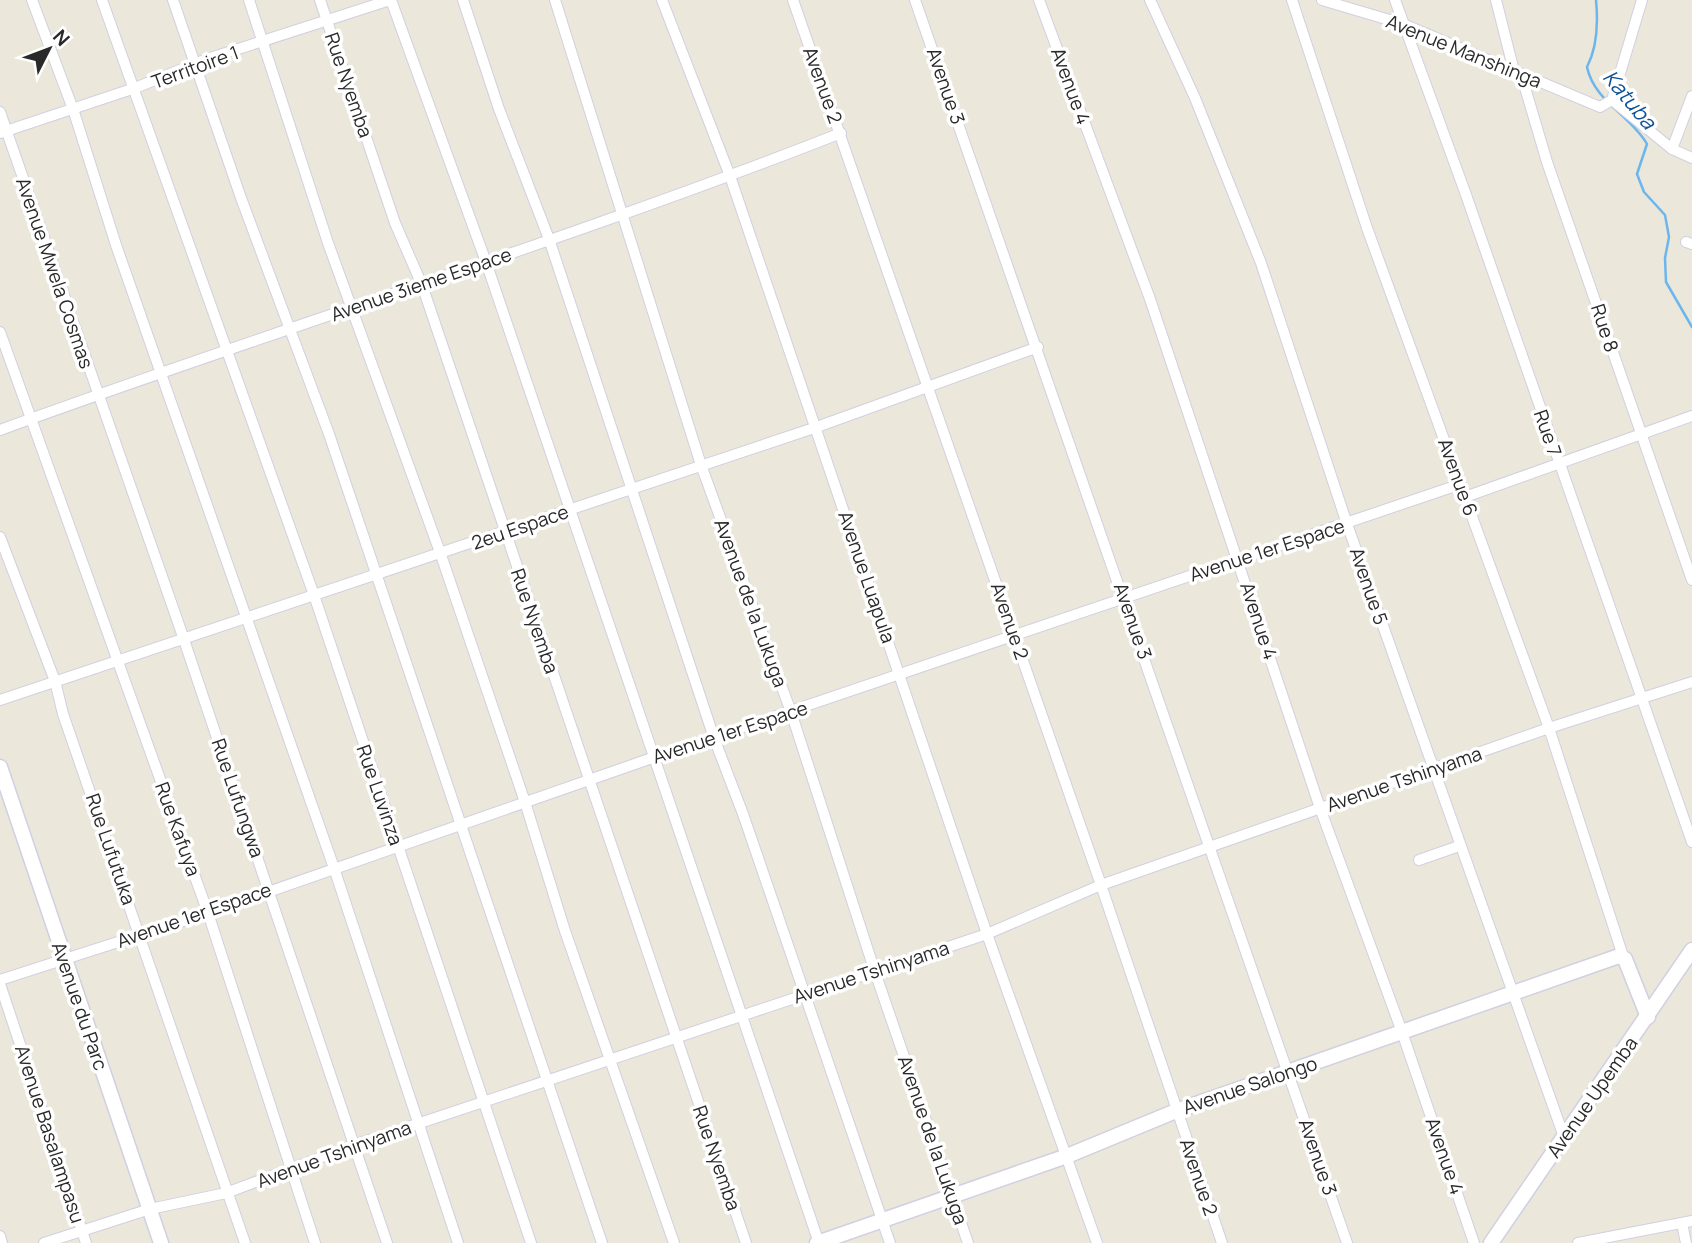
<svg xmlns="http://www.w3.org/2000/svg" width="1692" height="1243" viewBox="0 0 1692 1243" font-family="Manrope,sans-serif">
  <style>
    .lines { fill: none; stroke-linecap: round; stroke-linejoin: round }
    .stream { stroke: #6cb6ee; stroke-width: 2.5 }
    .street-casing { stroke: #d0d0e2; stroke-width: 12 }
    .secondary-casing { stroke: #d0d0e2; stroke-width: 17 }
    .street { stroke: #fff; stroke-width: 10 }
    .secondary { stroke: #fff; stroke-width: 14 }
    .labels { text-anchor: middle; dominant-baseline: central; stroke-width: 7; stroke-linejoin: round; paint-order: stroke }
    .street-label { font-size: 19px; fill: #292929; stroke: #fff }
    .water-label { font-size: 21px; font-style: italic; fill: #0d5198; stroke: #fff }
  </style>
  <rect width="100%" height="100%" fill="#ebe7da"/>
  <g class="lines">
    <path class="stream" d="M1596,0C1598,21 1597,48 1587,67C1594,101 1631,116 1647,144L1637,174L1644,192L1665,215L1669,237L1665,258L1666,282L1692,327"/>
    <g class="street-casing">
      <g id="street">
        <polyline points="32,0 73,109 116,245 334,868 458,1243"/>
        <polyline points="102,0 314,595 531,1243"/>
        <polyline points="173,0 241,198 329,434 602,1243"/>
        <polyline points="249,0 328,243 441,555 525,802 565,931 674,1243"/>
        <path d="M320,0L395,223L422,285C529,604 638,923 746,1243"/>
        <polyline points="391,0 486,262 819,1243"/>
        <polyline points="463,0 499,109 549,239 714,738 743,814 890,1243"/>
        <polyline points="555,0 701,465 791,712 875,972 968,1243"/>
        <polyline points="662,0 730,176 987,934 1097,1243"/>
        <polyline points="793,0 1101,885 1222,1243"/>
        <polyline points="915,0 1347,1243"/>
        <polyline points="1039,0 1150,299 1320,808 1402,1032 1474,1243"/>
        <polyline points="1150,0 1195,98 1261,263 1347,524 1564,1137"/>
        <polyline points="1292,0 1367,228 1549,728 1623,956"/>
        <polyline points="1322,0 1403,24 1600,107 1612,100 1642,0"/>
        <polyline points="1395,0 1465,192 1692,842"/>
        <polyline points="1496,0 1514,71"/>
        <polyline points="1521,74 1547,162 1692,580"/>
        <polyline points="1612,100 1672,149 1692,158"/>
        <polyline points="0,112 179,625 387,1243"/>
        <polyline points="0,133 135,88 207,59 390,0"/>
        <polyline points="1672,149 1692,96"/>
        <polyline points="1686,242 1692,244"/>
        <polyline points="0,332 208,913 315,1243"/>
        <path d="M0,430C279,328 564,242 841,133"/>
        <polyline points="1465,497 1692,416"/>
        <polyline points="0,537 55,681 63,714 245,1243"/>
        <polyline points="0,700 814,428 1038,347"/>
        <polyline points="1419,860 1459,846"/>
        <polyline points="0,980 208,913 655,757 1461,484"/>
        <polyline points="0,984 86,1243"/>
        <polyline points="1682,1223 1686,1243"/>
        <polyline points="0,1236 2,1243"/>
        <polyline points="44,1243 150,1209 226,1193 354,1145 987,934 1101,885 1549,728 1692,682"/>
        <polyline points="1578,1243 1692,1221"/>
      </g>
    </g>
    <g class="secondary-casing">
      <g id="secondary">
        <polyline points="0,767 161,1243"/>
        <polyline points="817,1243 1067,1156 1176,1111 1619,956 1625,959 1648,1017"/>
        <polyline points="1491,1243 1692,950"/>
      </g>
    </g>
    <use href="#street" class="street"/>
    <use href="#secondary" class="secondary"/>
  </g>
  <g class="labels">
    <g class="street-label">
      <text transform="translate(1464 51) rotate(22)">Avenue Manshinga</text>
      <text transform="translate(195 67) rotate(-20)">Territoire 1</text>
      <text transform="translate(349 85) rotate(71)">Rue Nyemba</text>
      <text transform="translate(823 85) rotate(70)">Avenue 2</text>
      <text transform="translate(946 86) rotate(71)">Avenue 3</text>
      <text transform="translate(1071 86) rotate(70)">Avenue 4</text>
      <text transform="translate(55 273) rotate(71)">Avenue Mwela Cosmas</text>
      <text transform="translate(421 284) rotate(-19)">Avenue 3ieme Espace</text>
      <text transform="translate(1605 328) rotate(72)">Rue 8</text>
      <text transform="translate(1548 433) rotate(71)">Rue 7</text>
      <text transform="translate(1458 477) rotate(70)">Avenue 6</text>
      <text transform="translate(520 527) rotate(-19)">2eu Espace</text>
      <text transform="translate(1267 550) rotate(-18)">Avenue 1er Espace</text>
      <text transform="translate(867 577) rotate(71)">Avenue Luapula</text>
      <text transform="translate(1369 586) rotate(71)">Avenue 5</text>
      <text transform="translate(751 603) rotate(70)">Avenue de la Lukuga</text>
      <text transform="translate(535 621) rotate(71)">Rue Nyemba</text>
      <text transform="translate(1010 621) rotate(71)">Avenue 2</text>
      <text transform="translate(1133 621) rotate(71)">Avenue 3</text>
      <text transform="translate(1259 621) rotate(72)">Avenue 4</text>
      <text transform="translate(730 732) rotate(-18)">Avenue 1er Espace</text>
      <text transform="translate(1404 779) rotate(-19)">Avenue Tshinyama</text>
      <text transform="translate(380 795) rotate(71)">Rue Luvinza</text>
      <text transform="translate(238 798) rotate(71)">Rue Lufungwa</text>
      <text transform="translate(178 829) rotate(70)">Rue Kafuya</text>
      <text transform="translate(111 849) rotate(71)">Rue Lufutuka</text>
      <text transform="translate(194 915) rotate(-19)">Avenue 1er Espace</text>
      <text transform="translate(871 972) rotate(-18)">Avenue Tshinyama</text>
      <text transform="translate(80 1006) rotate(71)">Avenue du Parc</text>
      <text transform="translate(1250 1085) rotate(-19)">Avenue Salongo</text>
      <text transform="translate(1592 1097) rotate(-55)">Avenue Upemba</text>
      <text transform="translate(50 1134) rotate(72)">Avenue Basalampasu</text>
      <text transform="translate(933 1140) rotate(71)">Avenue de la Lukuga</text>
      <text transform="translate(334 1154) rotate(-20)">Avenue Tshinyama</text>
      <text transform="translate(1445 1156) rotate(71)">Avenue 4</text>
      <text transform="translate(1318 1157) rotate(71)">Avenue 3</text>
      <text transform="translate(717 1158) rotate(71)">Rue Nyemba</text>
      <text transform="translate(1199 1177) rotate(71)">Avenue 2</text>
    </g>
    <g class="water-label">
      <text transform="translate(1630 99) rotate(50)">Katuba</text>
    </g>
  </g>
  <g transform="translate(49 49) rotate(48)" stroke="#ffffff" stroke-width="5" paint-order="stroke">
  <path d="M0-5L12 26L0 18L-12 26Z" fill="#292929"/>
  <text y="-10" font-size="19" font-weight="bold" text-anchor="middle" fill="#292929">N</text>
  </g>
</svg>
